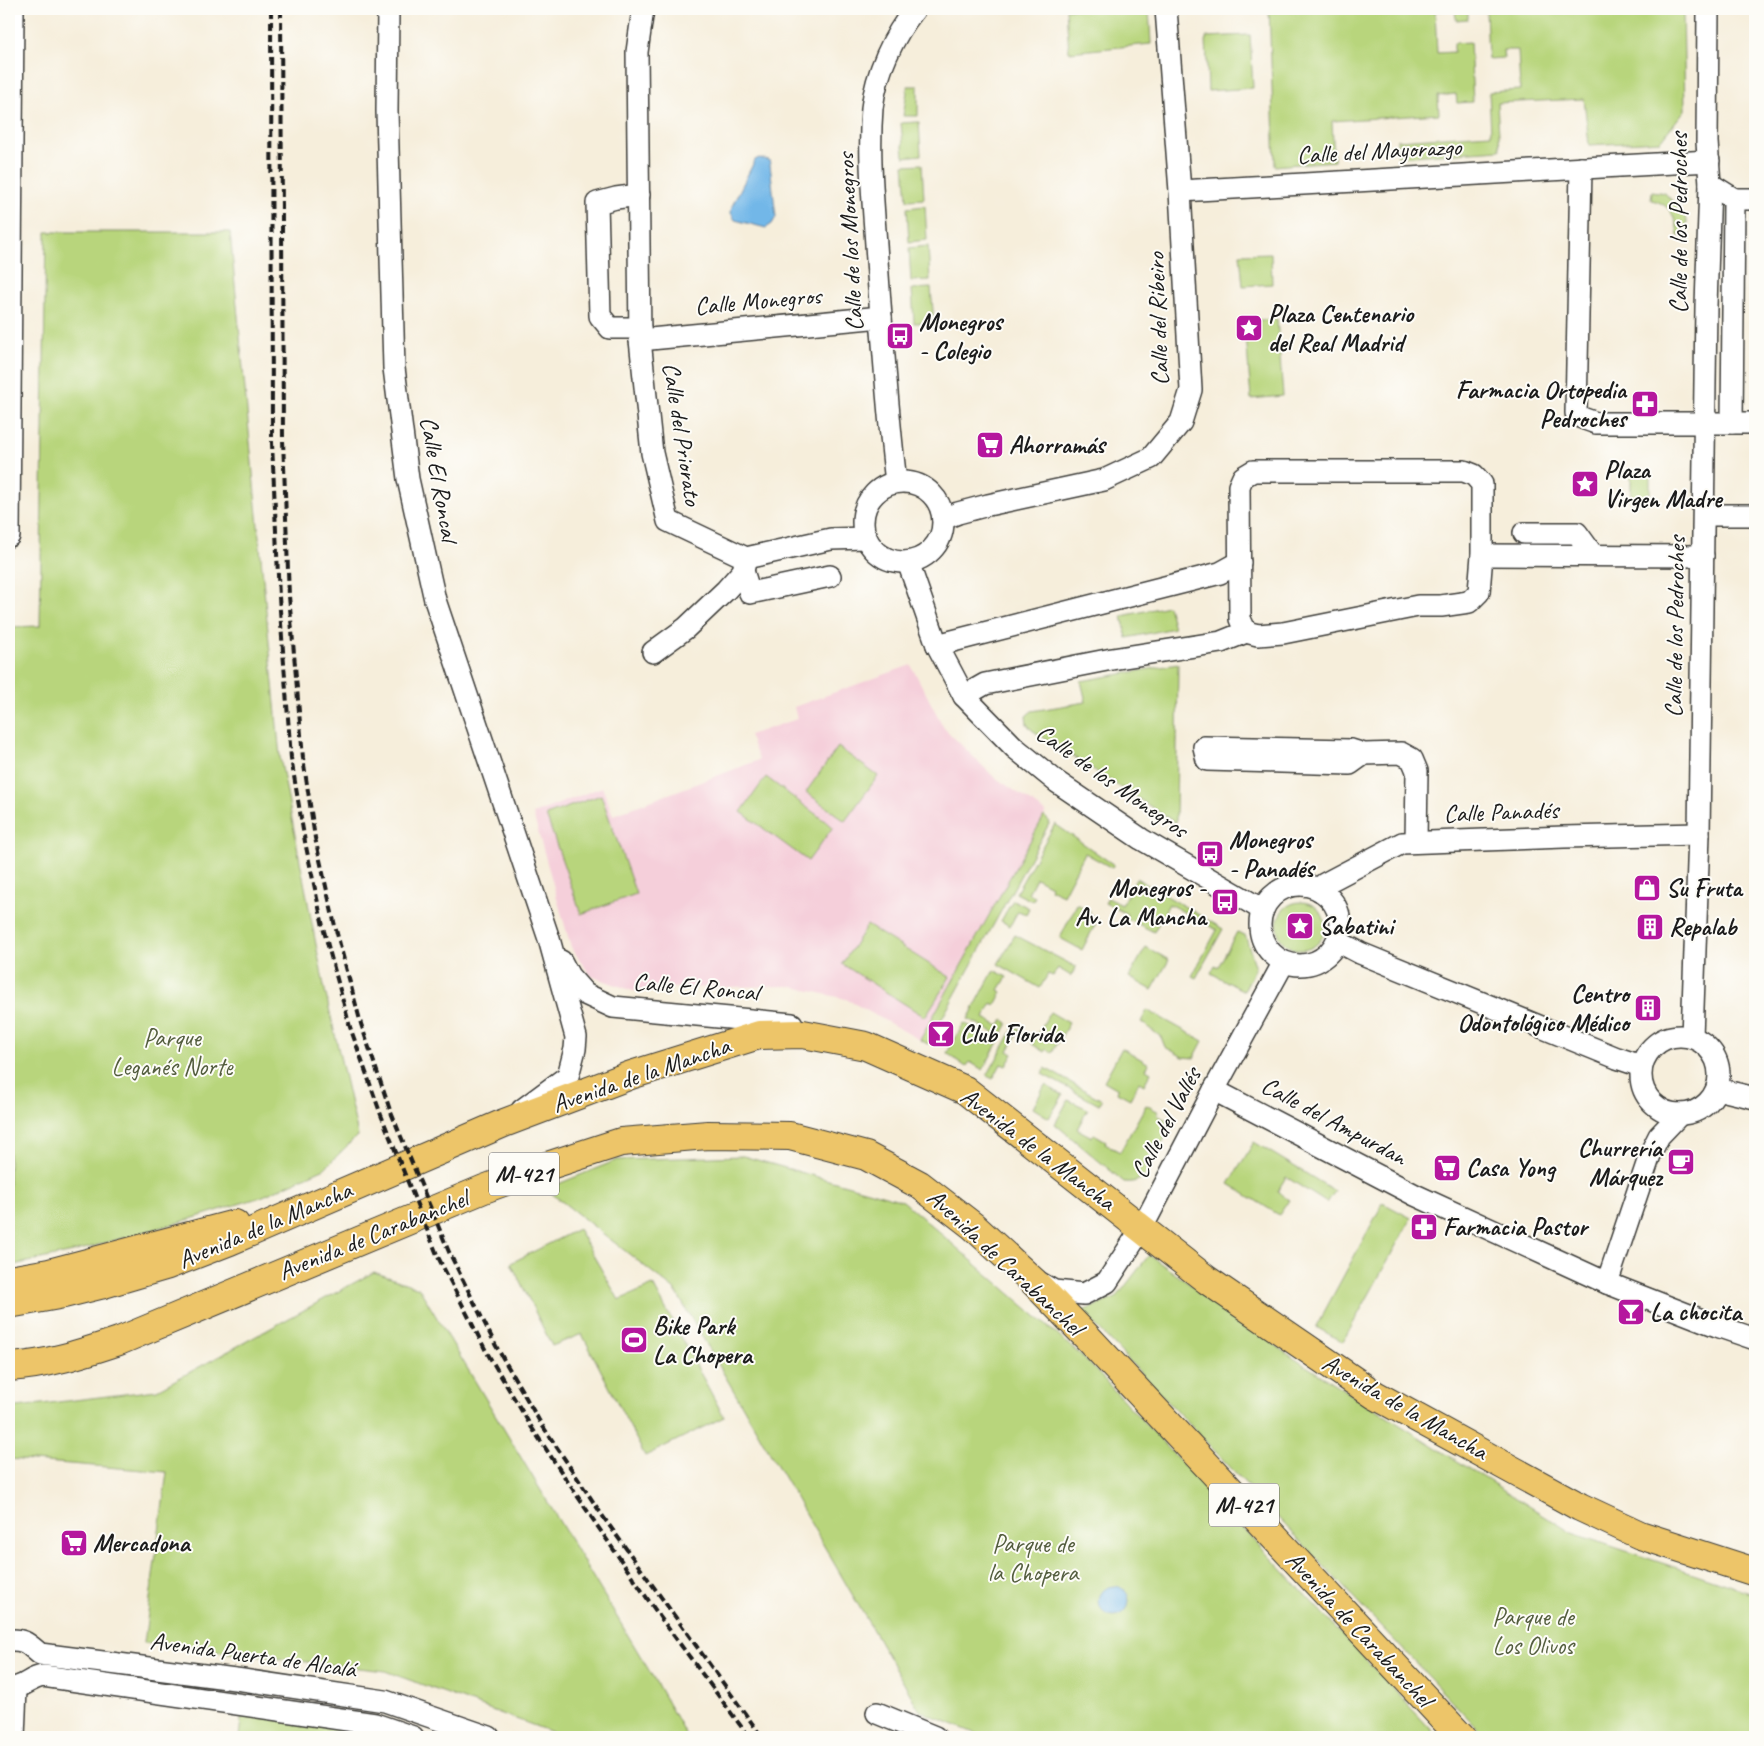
<svg xmlns="http://www.w3.org/2000/svg" width="1764" height="1746" viewBox="0 0 1764 1746" font-family="Caveat,sans-serif">
  <style>
    .built { fill: #f5cfda }
    .green { fill: #b8d57c; stroke: #6a784c }
    .water { fill: #72b7e8; stroke: #476a82 }
    .lines { fill: none; stroke-linecap: round; stroke-linejoin: round }
    .minor-casing { stroke: #3d3c39; stroke-width: 24 }
    .major-casing { stroke: #3d3c39; stroke-width: 30 }
    .minor { stroke: #fff; stroke-width: 21 }
    .major { stroke: #edc569; stroke-width: 28 }
    .rail { stroke: #1c1c1c; stroke-width: 4; stroke-dasharray: 8 4; stroke-linecap: butt }
    .labels { text-anchor: middle; dominant-baseline: central; stroke-width: 4; stroke-linejoin: round; paint-order: stroke }
    .shield { fill: #fdfcf7; stroke: #605f5e; stroke-width: 1 }
    .shield-label { font-size: 24px; font-weight: bold; fill: #1c1c1c }
    .street-label { font-size: 25px; fill: #1c1c1c; stroke: #fdfcf7 }
    .poi-label { font-size: 25px; font-weight: bold; fill: #1c1c1c; stroke: #fdfcf7; text-anchor: start }
    .park-label { font-size: 25px; fill: #535d3e; stroke: #fdfcf7 }
  </style>
  <rect width="100%" height="100%" fill="#fdfcf7"/>
  <filter id="ink" filterUnits="userSpaceOnUse"><feTurbulence type="fractalNoise" baseFrequency=".02" numOctaves="2"/><feDisplacementMap in="SourceGraphic" scale="10" xChannelSelector="R" yChannelSelector="G"/><feConvolveMatrix kernelMatrix="1 2 1 2 8 2 1 2 1" color-interpolation-filters="sRGB"/></filter>
  <filter id="wash" filterUnits="userSpaceOnUse"><feTurbulence type="fractalNoise" baseFrequency=".0096" numOctaves="4" result="noise"/><feDisplacementMap in="SourceGraphic" scale="20" xChannelSelector="R" yChannelSelector="G"/><feGaussianBlur stdDeviation="1.12" result="paint"/><feColorMatrix in="noise" values="0 0 0 0 0 0 0 0 0 0 0 0 0 0 0 0 0 1.4 0 .05"/><feComposite in="paint" operator="in"/></filter>
  <g filter="url(#wash)">
    <rect width="100%" height="100%" fill="#f6eedb"/>
    <polygon class="built" points="911,665 944,728 993,776 1046,812 920,1040 846,999 789,986 666,988 633,991 591,976 571,947 533,814 602,787 613,815 759,760 749,735 797,719 794,707"/>
    <g class="green">
      <polygon points="1066,9 1149,9 1151,44 1069,52"/>
      <polygon points="1269,9 1468,9 1468,19 1456,20 1455,10 1435,11 1437,53 1454,52 1454,43 1470,42 1473,102 1457,103 1456,94 1438,96 1439,114 1332,121 1334,161 1275,166"/>
      <polygon points="1486,9 1683,9 1685,110 1660,141 1589,145 1584,99 1497,103 1500,150 1398,157 1397,140 1491,134 1489,92 1520,90 1518,50 1503,50 1504,58 1488,59"/>
      <polygon points="1250,35 1253,88 1208,91 1206,37"/>
      <polygon points="908,86 918,86 918,116 903,116"/>
      <polygon points="919,122 921,155 904,157 901,123"/>
      <polygon points="922,164 924,199 907,200 904,165"/>
      <path d="M1652,191L1665,193L1683,213L1687,220V236H1678C1677,219 1670,203 1651,200Z"/>
      <polygon points="925,206 927,240 909,242 907,208"/>
      <polygon points="46,232 230,232 280,757 324,986 358,1135 325,1168 261,1197 184,1221 73,1252 9,1266 9,627 40,626"/>
      <polygon points="928,246 930,280 911,281 909,248"/>
      <polygon points="1271,253 1272,284 1243,286 1240,254"/>
      <polygon points="931,288 934,322 914,323 912,289"/>
      <polygon points="1277,319 1283,396 1251,399 1245,321"/>
      <rect x="1631" y="473" width="19" height="30"/>
      <polygon points="1168,606 1174,628 1127,638 1122,616"/>
      <polygon points="1178,664 1176,823 1032,730 1027,724 1026,716 1032,711 1086,702 1081,681"/>
      <polygon points="838,747 878,776 845,821 806,792"/>
      <polygon points="766,777 833,827 808,861 741,812"/>
      <polygon points="601,795 636,894 581,914 546,815"/>
      <polygon points="1044,816 1050,822 928,1044 920,1040"/>
      <polygon points="1055,824 1114,865 1112,868 1085,853 1063,895 1050,889 1051,886 1036,878 1028,893 1035,897 1032,901 1016,893"/>
      <polygon points="1136,878 1223,929 1196,978 1192,976 1217,930 1169,904 1154,932 1126,918 1127,914 1105,903 1108,898 1122,905"/>
      <polygon points="1013,900 1029,908 1026,914 1018,911 1010,926 1001,921"/>
      <circle cx="1301" cy="926" r="24"/>
      <polygon points="1077,904 1090,911 1089,913 1098,919 1082,950 1060,938"/>
      <polygon points="867,925 950,977 925,1017 842,964"/>
      <polygon points="1237,932 1245,935 1255,965 1255,969 1244,991 1211,973 1215,965 1218,967"/>
      <polygon points="1015,935 1076,967 1071,976 1058,968 1053,976 1048,974 1040,988 998,964"/>
      <polygon points="1146,947 1169,960 1152,990 1129,977"/>
      <polygon points="994,970 1007,977 999,990 1002,992 995,1005 992,1003 984,1018 999,1026 1003,1020 1008,1023 1001,1036 968,1019"/>
      <polygon points="1147,1010 1203,1041 1194,1058 1183,1057 1165,1047 1161,1037 1141,1022"/>
      <polygon points="1050,1012 1069,1023 1052,1053 1046,1049 1044,1052 1032,1044"/>
      <polygon points="964,1023 998,1042 983,1070 970,1062 966,1067 947,1053"/>
      <polygon points="1015,1026 1020,1029 1008,1051 1013,1054 1006,1066 1001,1064 993,1079 987,1076"/>
      <polygon points="1122,1048 1149,1064 1146,1069 1151,1072 1144,1085 1139,1082 1130,1099 1117,1092 1118,1089 1104,1081"/>
      <polygon points="1045,1068 1102,1100 1099,1105 1042,1074"/>
      <polygon points="1045,1085 1063,1095 1049,1118 1033,1108"/>
      <path d="M1068,1100L1088,1109L1077,1129L1092,1137L1094,1134L1106,1141L1105,1144L1120,1152L1146,1105L1159,1112L1157,1115L1172,1123L1149,1170C1142,1180 1136,1183 1124,1182L1055,1124Z"/>
      <polygon points="1254,1142 1335,1191 1327,1203 1286,1177 1277,1192 1289,1200 1279,1215 1229,1184"/>
      <polygon points="743,1156 903,1201 1084,1358 1438,1737 984,1737 920,1711 675,1290 546,1189 617,1160"/>
      <polygon points="1383,1203 1411,1218 1343,1342 1316,1327"/>
      <polygon points="578,1229 619,1300 653,1285 724,1417 645,1456 582,1334 552,1346 511,1263"/>
      <polygon points="1149,1255 1295,1359 1572,1533 1755,1594 1755,1737 1486,1737 1082,1311 1116,1298"/>
      <polygon points="374,1272 419,1288 653,1677 687,1737 565,1737 385,1671 144,1643 167,1472 9,1459 9,1408 157,1390"/>
      <polygon points="242,1711 394,1737 239,1737"/>
    </g>
    <g class="water">
      <polygon points="759,158 769,160 770,164 776,217 772,224 766,228 735,220 731,213 732,206 755,160"/>
      <circle cx="1114" cy="1601" r="15"/>
    </g>
  </g>
  <g filter="url(#ink)">
    <g class="lines">
      <g class="minor-casing">
        <g id="minor">
          <polyline points="388,9 387,111 394,368 408,479 435,600 549,939 576,1037 575,1049 568,1076 522,1110"/>
          <polyline points="643,9 637,52 640,340 652,453 668,521 746,558 831,539 866,538"/>
          <polyline points="1581,168 1576,413 1582,418 1596,423 1732,423 1734,199 1710,184"/>
          <polyline points="1180,191 1709,161"/>
          <polyline points="639,195 616,198 597,203 600,316 610,328 640,328"/>
          <polyline points="1734,199 1755,199"/>
          <polyline points="640,340 881,317"/>
          <polyline points="1732,423 1755,423"/>
          <polygon points="1253,471 1464,471 1474,475 1482,484 1482,555 1479,592 1469,602 1441,606 1418,606 1283,633 1258,635 1246,632 1240,619 1239,486 1243,477"/>
          <circle cx="903" cy="522" r="40"/>
          <path d="M896,482C887,408 882,334 877,260C874,209 868,159 872,108C876,73 893,36 915,9"/>
          <polyline points="1704,515 1755,515"/>
          <polyline points="943,519 958,513 988,505 1104,480 1151,458 1181,422 1191,390 1180,191 1166,9"/>
          <polyline points="1524,533 1577,533 1593,555"/>
          <polyline points="9,536 13,9"/>
          <polyline points="1482,555 1703,556"/>
          <polyline points="908,562 937,645 964,696 1015,748 1057,782 1141,839 1263,910"/>
          <polyline points="743,571 750,593 830,576"/>
          <polyline points="937,645 1220,573 1240,562"/>
          <polyline points="653,652 686,628 726,590 743,571 746,558"/>
          <polyline points="964,696 985,684 1112,659 1221,642 1246,632"/>
          <polyline points="1364,754 1350,764 1207,760 1204,747 1351,750 1364,754 1401,753 1412,759 1417,771 1416,842"/>
          <circle cx="1300" cy="925" r="40"/>
          <polyline points="1321,891 1324,884 1402,843 1564,837 1699,834"/>
          <polyline points="1337,941 1360,953 1617,1058 1641,1066"/>
          <polyline points="561,961 569,976 585,994 613,1007 792,1024"/>
          <circle cx="1680" cy="1075" r="39"/>
          <polyline points="1692,1037 1699,834 1706,306 1710,184 1707,142 1708,9"/>
          <polyline points="1717,1089 1755,1098"/>
          <polyline points="1214,1090 1415,1195 1546,1255 1607,1283 1717,1326 1755,1339"/>
          <polyline points="1037,1281 1054,1291 1084,1294 1107,1282 1142,1228 1214,1090 1284,962"/>
          <polyline points="1607,1283 1651,1152 1659,1136 1680,1114"/>
          <path d="M9,1640C25,1639 28,1644 40,1654L243,1680L385,1701L489,1737"/>
          <path d="M9,1688C23,1689 29,1678 43,1676L375,1724L413,1737"/>
          <polyline points="877,1713 935,1737"/>
          <polyline points="14,1737 16,1689"/>
        </g>
      </g>
      <g class="major-casing">
        <g id="major">
          <polyline points="9,1280 49,1273 235,1224"/>
          <polyline points="9,1304 64,1294 100,1285 168,1265 230,1241 504,1123 631,1075 759,1035 803,1034 866,1046 965,1090 1207,1280 1375,1395 1580,1507 1640,1535 1755,1572"/>
          <path d="M9,1367C46,1365 83,1353 119,1341L484,1189L541,1168L621,1142L708,1135L790,1136L866,1156L920,1185L973,1226L1033,1281L1089,1339L1461,1737"/>
        </g>
      </g>
      <use href="#minor" class="minor"/>
      <use href="#major" class="major"/>
      <g class="rail">
        <polyline points="271,9 272,443 279,597 291,758 305,842 324,931 350,1027 381,1115 438,1257 486,1351 532,1428 596,1524 660,1617 749,1737"/>
        <polyline points="281,9 283,440 289,596 303,758 315,838 335,926 361,1024 390,1110 449,1252 496,1346 540,1422 604,1518 762,1737"/>
      </g>
    </g>
  </g>
  <defs>
    <g id="sight-square" transform="scale(1.4375)"><rect x="-9" y="-9" width="18" height="18" rx="4" fill="#b5179e" stroke="#fdfcf7"/><path d="M0-6L1.8-2.2L6-1.7L2.9 1.2L3.7 5.4L0 3.3L-3.7 5.4L-2.9 1.2L-6-1.7L-1.8-2.2Z" fill="#fff"/></g>
    <g id="bus-square" transform="scale(1.4375)"><rect x="-9" y="-9" width="18" height="18" rx="4" fill="#b5179e" stroke="#fdfcf7"/><path d="M-5-6H5V4H4V6H2V4H-2V6H-4V4H-5ZM-3.5-4V0h7V-4ZM-3.5 1.2v1.5H-2V1.2ZM2 1.2v1.5H3.5V1.2Z" fill="#fff"/></g>
    <g id="pharmacy-square" transform="scale(1.4375)"><rect x="-9" y="-9" width="18" height="18" rx="4" fill="#b5179e" stroke="#fdfcf7"/><path d="M-2-6h4v4h4v4h-4v4h-4v-4h-4v-4h4Z" fill="#fff"/></g>
    <g id="supermarket-square" transform="scale(1.4375)"><rect x="-9" y="-9" width="18" height="18" rx="4" fill="#b5179e" stroke="#fdfcf7"/><path d="M-6-5.5h2.5l.6 2H6L4.5 2H-2.5L-4.4-4H-6ZM-1.5 3.2a1.3 1.3 0 1 0 .1 0ZM3 3.2a1.3 1.3 0 1 0 .1 0Z" fill="#fff"/></g>
    <g id="shop-square" transform="scale(1.4375)"><rect x="-9" y="-9" width="18" height="18" rx="4" fill="#b5179e" stroke="#fdfcf7"/><path d="M-5-2.5h2.3a2.7 3.5 0 0 1 5.4 0H5L5.5 6h-11ZM-1.5-2.5h3a1.5 2.3 0 0 0-3 0Z" fill="#fff"/></g>
    <g id="building-square" transform="scale(1.4375)"><rect x="-9" y="-9" width="18" height="18" rx="4" fill="#b5179e" stroke="#fdfcf7"/><path d="M-4-6H4V6H1V3H-1V6H-4ZM-2.5-4.3h1.7v1.8h-1.7ZM.8-4.3h1.7v1.8H.8ZM-2.5-1h1.7V.8h-1.7ZM.8-1h1.7V.8H.8Z" fill="#fff"/></g>
    <g id="bar-square" transform="scale(1.4375)"><rect x="-9" y="-9" width="18" height="18" rx="4" fill="#b5179e" stroke="#fdfcf7"/><path d="M-6-5H6L.8 .8V4.5H3.5V6h-7V4.5H-.8V.8Z" fill="#fff"/></g>
    <g id="cafe-square" transform="scale(1.4375)"><rect x="-9" y="-9" width="18" height="18" rx="4" fill="#b5179e" stroke="#fdfcf7"/><path d="M-5.5-4.5H6V0H3Q3 3.5 0 3.5H-2.5Q-5.5 3.5-5.5 0ZM3-3.2v2h1.7v-2ZM-6 4.5H4V6H-6Z" fill="#fff"/></g>
    <g id="stadium-square" transform="scale(1.4375)"><rect x="-9" y="-9" width="18" height="18" rx="4" fill="#b5179e" stroke="#fdfcf7"/><path d="M0-5a6.5 5 0 1 0 0 10a6.5 5 0 1 0 0-10ZM-3.5-1.8h7v3.6h-7Z" fill="#fff"/></g>
  </defs>
  <g fill-rule="evenodd">
    <use href="#sight-square" x="1249" y="328"/>
    <use href="#bus-square" x="900" y="336"/>
    <use href="#pharmacy-square" x="1645" y="404"/>
    <use href="#supermarket-square" x="990" y="445"/>
    <use href="#sight-square" x="1585" y="484"/>
    <use href="#bus-square" x="1210" y="854"/>
    <use href="#shop-square" x="1647" y="888"/>
    <use href="#bus-square" x="1225" y="902"/>
    <use href="#sight-square" x="1300" y="926"/>
    <use href="#building-square" x="1650" y="927"/>
    <use href="#building-square" x="1648" y="1008"/>
    <use href="#bar-square" x="941" y="1034"/>
    <use href="#cafe-square" x="1681" y="1162"/>
    <use href="#supermarket-square" x="1447" y="1168"/>
    <use href="#pharmacy-square" x="1424" y="1227"/>
    <use href="#bar-square" x="1631" y="1312"/>
    <use href="#stadium-square" x="634" y="1340"/>
    <use href="#supermarket-square" x="74" y="1543"/>
  </g>
  <g class="labels">
    <g class="shield">
      <rect x="489" y="1152.5" width="70" height="43" rx="4"/>
      <rect x="1209" y="1483.5" width="70" height="43" rx="4"/>
    </g>
    <g class="shield-label">
      <text x="524" y="1174">M-421</text>
      <text x="1244" y="1505">M-421</text>
    </g>
    <g class="street-label">
      <text transform="translate(1379 151) rotate(-3)">Calle del Mayorazgo</text>
      <text transform="translate(1679 223) rotate(-90)">Calle de los Pedroches</text>
      <text transform="translate(850 242) rotate(-93)">Calle de los Monegros</text>
      <text transform="translate(758 301) rotate(-5)">Calle Monegros</text>
      <text transform="translate(1158 319) rotate(-92)">Calle del Ribeiro</text>
      <text transform="translate(682 434) rotate(81)">Calle del Priorato</text>
      <text transform="translate(439 479) rotate(80)">Calle El Roncal</text>
      <text transform="translate(1675 627) rotate(-89)">Calle de los Pedroches</text>
      <text transform="translate(1112 781) rotate(35)">Calle de los Monegros</text>
      <text transform="translate(1501 812) rotate(-2)">Calle Panadés</text>
      <text transform="translate(696 987) rotate(5)">Calle El Roncal</text>
      <text transform="translate(641 1075) rotate(-19)">Avenida de la Mancha</text>
      <text transform="translate(1334 1121) rotate(28)">Calle del Ampurdan</text>
      <text transform="translate(1166 1123) rotate(-62)">Calle del Vallés</text>
      <text transform="translate(1038 1149) rotate(37)">Avenida de la Mancha</text>
      <text transform="translate(265 1225) rotate(-23)">Avenida de la Mancha</text>
      <text transform="translate(373 1235) rotate(-22)">Avenida de Carabanchel</text>
      <text transform="translate(1005 1262) rotate(43)">Avenida de Carabanchel</text>
      <text transform="translate(1405 1407) rotate(30)">Avenida de la Mancha</text>
      <text transform="translate(1359 1629) rotate(47)">Avenida de Carabanchel</text>
      <text transform="translate(253 1655) rotate(8)">Avenida Puerta de Alcalá</text>
    </g>
    <g class="poi-label">
      <text x="1268" y="314">Plaza Centenario<tspan x="1268" dy="29">del Real Madrid</tspan></text>
      <text x="919" y="322">Monegros<tspan x="919" dy="29">- Colegio</tspan></text>
      <text x="1626" y="390" text-anchor="end">Farmacia Ortopedia<tspan x="1626" dy="29">Pedroches</tspan></text>
      <text x="1009" y="445">Ahorramás</text>
      <text x="1604" y="470">Plaza<tspan x="1604" dy="29">Virgen Madre</tspan></text>
      <text x="1229" y="840">Monegros<tspan x="1229" dy="29">- Panadés</tspan></text>
      <text x="1206" y="888" text-anchor="end">Monegros -<tspan x="1206" dy="29">Av. La Mancha</tspan></text>
      <text x="1666" y="888">Su Fruta</text>
      <text x="1319" y="926">Sabatini</text>
      <text x="1669" y="927">Repalab</text>
      <text x="1629" y="994" text-anchor="end">Centro<tspan x="1629" dy="29">Odontológico Médico</tspan></text>
      <text x="960" y="1034">Club Florida</text>
      <text x="1662" y="1148" text-anchor="end">Churrería<tspan x="1662" dy="29">Márquez</tspan></text>
      <text x="1466" y="1168">Casa Yong</text>
      <text x="1443" y="1227">Farmacia Pastor</text>
      <text x="1650" y="1312">La chocita</text>
      <text x="653" y="1326">Bike Park<tspan x="653" dy="29">La Chopera</tspan></text>
      <text x="93" y="1543">Mercadona</text>
    </g>
    <g class="park-label">
      <text x="172" y="1038">Parque<tspan x="172" dy="29">Leganés Norte</tspan></text>
      <text x="1033" y="1544">Parque de<tspan x="1033" dy="29">la Chopera</tspan></text>
      <text x="1533" y="1617">Parque de<tspan x="1533" dy="29">Los Olivos</tspan></text>
    </g>
  </g>
  <rect width="1764" height="1746" fill="none" stroke="#fdfcf7" stroke-width="30"/>
</svg>
